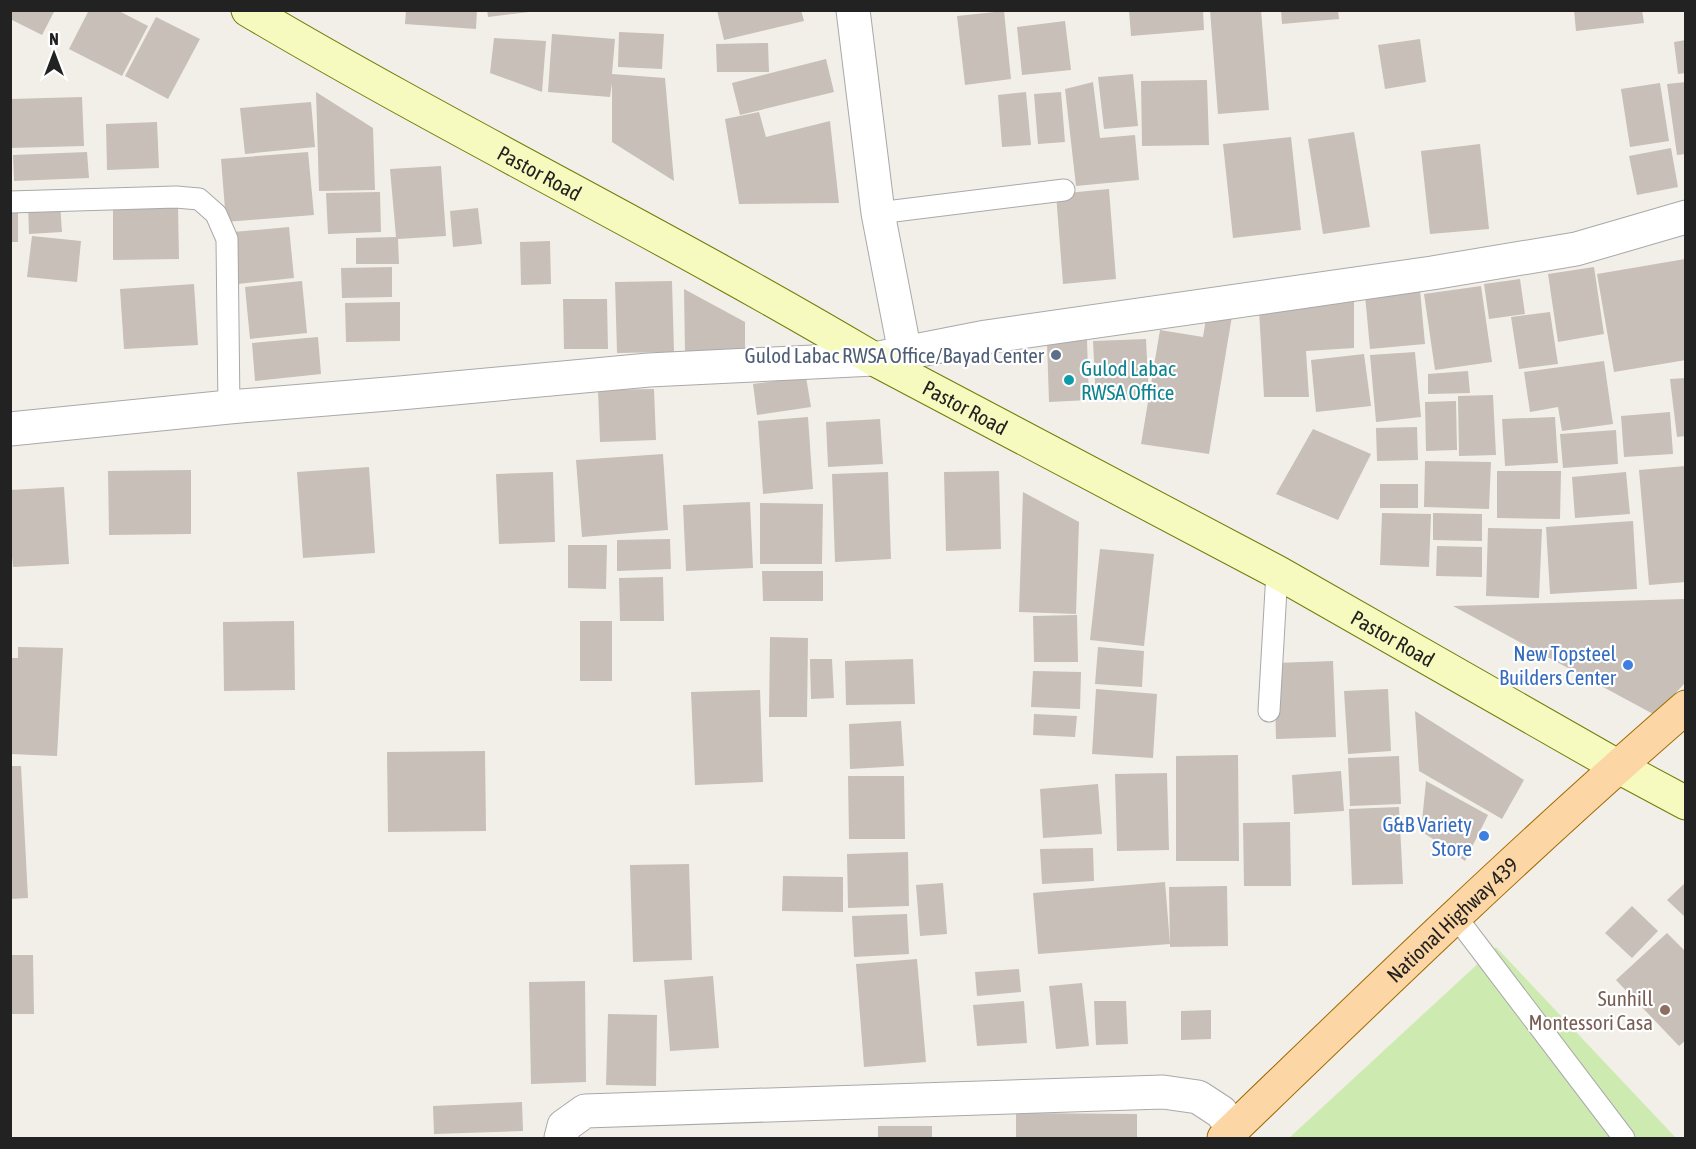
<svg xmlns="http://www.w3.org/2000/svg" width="1696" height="1149" viewBox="0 0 1696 1149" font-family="'Asap Condensed',sans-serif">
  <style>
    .grass { fill: #cdebb0 }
    .building { fill: #c7bfb8 }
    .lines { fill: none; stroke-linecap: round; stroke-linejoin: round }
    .service-casing { stroke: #a9a9a9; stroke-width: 23 }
    .minor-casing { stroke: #a9a9a9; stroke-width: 35 }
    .tertiary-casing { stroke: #a9a9a9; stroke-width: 35 }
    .secondary-casing { stroke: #707d05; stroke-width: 35 }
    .primary-casing { stroke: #a06b00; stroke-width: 35 }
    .service { stroke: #fff; stroke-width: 21 }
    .minor { stroke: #fff; stroke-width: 33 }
    .tertiary { stroke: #fff; stroke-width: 33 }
    .secondary { stroke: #f7fabf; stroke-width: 33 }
    .primary { stroke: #fcd6a4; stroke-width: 33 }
    .service-dot { fill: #5c6f8a; stroke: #fff; stroke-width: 2 }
    .culture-dot { fill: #0f9aa8; stroke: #fff; stroke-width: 2 }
    .shop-dot { fill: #3f7fe0; stroke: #fff; stroke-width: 2 }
    .education-dot { fill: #8d6e63; stroke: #fff; stroke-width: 2 }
    .labels { text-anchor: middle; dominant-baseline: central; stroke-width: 4.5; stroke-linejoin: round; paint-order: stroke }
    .street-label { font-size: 21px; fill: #222; stroke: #fff }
    .service-label { font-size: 21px; fill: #4e5e75; stroke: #fff; text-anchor: end }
    .culture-label { font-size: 21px; fill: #0d838f; stroke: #fff; text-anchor: start }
    .shop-label { font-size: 21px; fill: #366cbe; stroke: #fff; text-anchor: end }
    .education-label { font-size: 21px; fill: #785e54; stroke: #fff; text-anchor: end }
  </style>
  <rect width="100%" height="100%" fill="#f2efe9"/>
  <polygon class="grass" points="1496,947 1676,1138 1289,1138"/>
  <g class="building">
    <polygon points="10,10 55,10 42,35 10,19"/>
    <polygon points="89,10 117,10 148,26 122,76 69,49"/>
    <polygon points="406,10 477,10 476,29 405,24"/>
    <polygon points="487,10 529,10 529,12 488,17"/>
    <polygon points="717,10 801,10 804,21 724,40"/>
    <polygon points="1129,10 1203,10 1204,30 1131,36"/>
    <polygon points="1210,10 1261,10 1269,110 1218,114"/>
    <polygon points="1281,10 1338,10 1339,19 1282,24"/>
    <polygon points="1574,10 1642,10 1644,23 1576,31"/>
    <polygon points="1004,11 1011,79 965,85 957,16"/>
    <polygon points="156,17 200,39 168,99 125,76"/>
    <polygon points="1065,21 1071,70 1022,75 1017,27"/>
    <polygon points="619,32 664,34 662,69 618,67"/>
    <polygon points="552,34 615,39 612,74 665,78 674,181 612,142 612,83 610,97 548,92"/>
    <polygon points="494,38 546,41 542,92 490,73"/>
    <polygon points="1420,39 1426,82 1385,89 1378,45"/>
    <polygon points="1686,40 1686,73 1678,74 1674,42"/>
    <polygon points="768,43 769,72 717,72 716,44"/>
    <polygon points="826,59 834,92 740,115 732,83"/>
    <polygon points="1133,74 1138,126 1104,129 1098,77"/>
    <polygon points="1207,80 1209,145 1142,146 1141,81"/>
    <polygon points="1093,82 1100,138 1135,135 1139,180 1076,186 1065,89"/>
    <polygon points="1686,82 1686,154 1677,155 1667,84"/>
    <polygon points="1660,83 1669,141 1630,147 1621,89"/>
    <polygon points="316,92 373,128 375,190 319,191"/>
    <polygon points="1026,92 1031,145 1002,147 998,95"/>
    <polygon points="1061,92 1065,142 1038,144 1034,94"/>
    <polygon points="82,97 84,146 10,148 10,99"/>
    <polygon points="311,102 315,147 245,154 240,108"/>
    <polygon points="759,112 766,137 830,121 839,203 739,204 725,119"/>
    <polygon points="157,122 159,168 107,170 106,124"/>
    <polygon points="1354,132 1370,227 1323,234 1308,139"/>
    <polygon points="1291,137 1301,230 1233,238 1223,144"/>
    <polygon points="1480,144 1489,229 1430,234 1421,151"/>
    <polygon points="1671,148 1678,187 1637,195 1629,156"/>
    <polygon points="87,152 89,178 14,181 13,155"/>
    <polygon points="308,152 314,215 226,222 221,159"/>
    <polygon points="441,166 446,236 398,239 399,264 356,264 356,238 396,237 390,169"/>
    <polygon points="1109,189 1116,279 1063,284 1056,194"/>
    <polygon points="380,192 381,232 328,234 326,193"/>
    <polygon points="60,203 62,232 29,234 28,204"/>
    <polygon points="178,204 179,259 113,260 113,206"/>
    <rect x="10" y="207" width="8" height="35"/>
    <polygon points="478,208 482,244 453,247 450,211"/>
    <polygon points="289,227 294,278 238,284 233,232"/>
    <polygon points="32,236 81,241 77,282 27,277"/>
    <polygon points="550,241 551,284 521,285 520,242"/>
    <polygon points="1685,259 1686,360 1614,372 1597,274"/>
    <polygon points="392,267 392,297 342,298 341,268"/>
    <polygon points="1594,267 1604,334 1558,342 1548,274"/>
    <polygon points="1520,279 1525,314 1489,319 1484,284"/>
    <polygon points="302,281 307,333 250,339 245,287"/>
    <polygon points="672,281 674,352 617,353 615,282"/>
    <polygon points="194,284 198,345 124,349 120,289"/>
    <polygon points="1481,286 1492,362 1435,370 1424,294"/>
    <polygon points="684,289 745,322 745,352 685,354"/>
    <polygon points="1420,290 1425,344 1370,349 1365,295"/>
    <polygon points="563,299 607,299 608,349 564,349"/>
    <polygon points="1354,299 1354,348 1306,351 1309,397 1264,397 1259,310"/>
    <polygon points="400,302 400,341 346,342 345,303"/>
    <polygon points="1207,312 1232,316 1209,454 1141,444 1160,330 1203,337"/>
    <polygon points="1550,312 1558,364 1519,369 1511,317"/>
    <polygon points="318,337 321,374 255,381 252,343"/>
    <polygon points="1146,339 1149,399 1096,401 1093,341"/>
    <polygon points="1087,340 1089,400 1049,402 1047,342"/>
    <polygon points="1415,352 1421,417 1376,422 1370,355"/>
    <polygon points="1364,354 1371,406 1316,412 1311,360"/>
    <polygon points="1604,361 1613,424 1562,431 1558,407 1530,412 1524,372"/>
    <polygon points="1468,371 1470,393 1428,394 1428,374"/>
    <polygon points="806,377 811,407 757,415 753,384"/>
    <polygon points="1686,378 1686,436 1677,437 1670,379"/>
    <polygon points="654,389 656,440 600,442 598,390"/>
    <polygon points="1493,395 1496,455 1459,456 1458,396"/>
    <polygon points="1456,401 1457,450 1426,451 1425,402"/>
    <polygon points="1670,412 1673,454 1624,457 1621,416"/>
    <polygon points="808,417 813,489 763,494 758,421"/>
    <polygon points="1555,417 1558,463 1505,466 1502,419"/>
    <polygon points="880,419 883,464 828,467 826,422"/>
    <polygon points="1417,427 1418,460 1377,461 1376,428"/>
    <polygon points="1313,429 1371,454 1338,520 1276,494"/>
    <polygon points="1616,430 1618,464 1563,468 1560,434"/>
    <polygon points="663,454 668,530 582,537 576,460"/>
    <polygon points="1425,461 1491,462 1489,509 1424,507"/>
    <polygon points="1686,466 1686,582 1649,585 1639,470"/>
    <polygon points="369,467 375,553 303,558 297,472"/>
    <polygon points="191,470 191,534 109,535 108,471"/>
    <polygon points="999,471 1001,549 946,551 944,472"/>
    <polygon points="1497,471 1561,471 1560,519 1497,518"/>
    <polygon points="553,472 555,542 499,544 496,474"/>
    <polygon points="888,472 891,559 835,562 832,474"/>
    <polygon points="1626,472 1630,514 1575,518 1572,477"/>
    <rect x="1380" y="484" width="38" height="24"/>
    <polygon points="64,487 69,564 13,567 10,536 10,490"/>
    <polygon points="1023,492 1079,522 1076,614 1019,612"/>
    <polygon points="750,502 753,568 686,571 683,505"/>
    <polygon points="760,503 823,504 822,564 760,564"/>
    <polygon points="1382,513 1431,514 1429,567 1380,565"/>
    <polygon points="1433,513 1482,514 1482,541 1433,540"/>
    <polygon points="1633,521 1637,589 1550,594 1546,527"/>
    <polygon points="1488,528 1542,529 1539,598 1486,596"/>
    <polygon points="670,539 671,569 617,571 617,540"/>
    <polygon points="568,545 607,545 606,589 568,588"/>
    <polygon points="1437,546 1482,547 1482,577 1436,576"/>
    <polygon points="1100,549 1154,554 1144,646 1090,640"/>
    <polygon points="762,571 823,571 823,601 763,601"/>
    <polygon points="663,577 664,621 620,621 619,578"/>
    <polygon points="1685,599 1684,684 1655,715 1453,606"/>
    <polygon points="1077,615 1078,662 1034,662 1033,616"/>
    <polygon points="294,621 295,690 224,691 223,622"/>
    <rect x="580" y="621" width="32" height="60"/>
    <polygon points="770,637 808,638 807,717 769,717"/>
    <polygon points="18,647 63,648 57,756 10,754 10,658 18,658"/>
    <polygon points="1098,647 1144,651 1142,687 1095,684"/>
    <polygon points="810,659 832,659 834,698 811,699"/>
    <polygon points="913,659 915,704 846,705 845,661"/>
    <polygon points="1333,661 1336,737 1276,739 1274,663"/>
    <polygon points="1033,671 1081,672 1080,709 1031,707"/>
    <polygon points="1096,689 1157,694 1153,758 1092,754"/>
    <polygon points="1388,689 1391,751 1348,754 1344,691"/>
    <polygon points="760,690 763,782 695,785 691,692"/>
    <polygon points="1415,711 1524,780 1502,819 1419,771"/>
    <polygon points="1034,714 1077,716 1075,737 1033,735"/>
    <polygon points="901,721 904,766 850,769 849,724"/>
    <polygon points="485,751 486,831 388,832 387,752"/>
    <polygon points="1238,755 1239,861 1176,861 1176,756"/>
    <polygon points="1399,756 1401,804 1350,806 1348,758"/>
    <polygon points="10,766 21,766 28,898 10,899"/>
    <polygon points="1341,771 1344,811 1294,814 1292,775"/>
    <polygon points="1167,773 1169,850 1117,851 1115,774"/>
    <polygon points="848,776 904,776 905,839 849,839"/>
    <polygon points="1426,781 1488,815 1465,861 1421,831"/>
    <polygon points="1098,784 1102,834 1043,838 1040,789"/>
    <polygon points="1399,807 1403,884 1352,885 1349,809"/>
    <polygon points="1290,822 1291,886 1244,886 1243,823"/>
    <polygon points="1093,848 1094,881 1042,884 1040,849"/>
    <polygon points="908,852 909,906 848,908 847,854"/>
    <polygon points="689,864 692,960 633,962 630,865"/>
    <polygon points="783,876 843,877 843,912 782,911"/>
    <polygon points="1165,882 1170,944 1038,954 1033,893"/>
    <polygon points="1686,882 1686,918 1667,900"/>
    <polygon points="943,883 947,934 920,936 916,885"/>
    <polygon points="1227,886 1228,946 1170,947 1169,887"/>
    <polygon points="1632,906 1658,931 1632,958 1605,933"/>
    <polygon points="907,914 909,954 854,957 852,916"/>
    <polygon points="1667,933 1686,952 1686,1040 1679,1046 1616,980"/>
    <polygon points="10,955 33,955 34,1014 10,1014"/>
    <polygon points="917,959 926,1062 864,1067 856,964"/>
    <polygon points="1019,969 1021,992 977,996 975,972"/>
    <polygon points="713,976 719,1048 670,1051 664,980"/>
    <polygon points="585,981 586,1082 531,1084 529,982"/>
    <polygon points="1082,983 1089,1046 1056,1049 1049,986"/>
    <polygon points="1024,1001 1027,1043 977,1046 973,1005"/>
    <polygon points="1094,1001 1126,1001 1128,1044 1096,1045"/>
    <polygon points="1211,1010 1211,1039 1181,1040 1181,1011"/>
    <polygon points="608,1014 657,1015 656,1086 606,1085"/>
    <polygon points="522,1102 523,1131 434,1134 433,1106"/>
    <polygon points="1016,1113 1137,1114 1137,1138 1016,1138"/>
    <rect x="878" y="1126" width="54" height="12"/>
  </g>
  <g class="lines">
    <g class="service-casing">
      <g id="service">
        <polyline points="10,202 176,197 199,199 216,214 227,239 229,407"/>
        <polyline points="878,213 1064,190"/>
        <polyline points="1269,711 1277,572"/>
        <polyline points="1456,917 1624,1138"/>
      </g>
    </g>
    <g class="minor-casing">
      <g id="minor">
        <polyline points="853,10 878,213 905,353"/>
        <polyline points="561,1138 564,1126 585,1111 1163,1092 1198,1097 1221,1112 1234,1129"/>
      </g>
    </g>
    <g class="tertiary-casing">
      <polyline id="tertiary" points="10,429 229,407 400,393 649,370 874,359 986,337 1432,273 1576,249 1686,217"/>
    </g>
    <g class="secondary-casing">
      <g id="secondary">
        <path id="s1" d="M248,10C454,132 669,237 874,359L1277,572L1617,766L1686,803"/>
      </g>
    </g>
    <g class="primary-casing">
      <g id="primary">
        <path id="s2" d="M1224,1138C1375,992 1527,845 1686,707"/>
      </g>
    </g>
    <use href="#service" class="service"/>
    <use href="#minor" class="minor"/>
    <use href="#tertiary" class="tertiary"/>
    <use href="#secondary" class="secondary"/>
    <use href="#primary" class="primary"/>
  </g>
  <circle class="service-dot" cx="1056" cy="355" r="6"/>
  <circle class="culture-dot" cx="1069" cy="380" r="6"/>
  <g class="shop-dot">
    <circle cx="1628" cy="665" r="6"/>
    <circle cx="1484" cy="836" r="6"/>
  </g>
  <circle class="education-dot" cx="1665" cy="1010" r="6"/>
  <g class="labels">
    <g class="street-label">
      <text stroke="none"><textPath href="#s1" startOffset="334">Pastor Road</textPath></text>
      <text stroke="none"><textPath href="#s1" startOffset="820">Pastor Road</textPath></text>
      <text stroke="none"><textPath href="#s1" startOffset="1306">Pastor Road</textPath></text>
      <text stroke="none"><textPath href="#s2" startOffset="316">National Highway 439</textPath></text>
    </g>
    <g class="service-label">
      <text x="1044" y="355">Gulod Labac RWSA Office/Bayad Center</text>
    </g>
    <g class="culture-label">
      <text x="1081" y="368">Gulod Labac<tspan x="1081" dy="24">RWSA Office</tspan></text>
    </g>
    <g class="shop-label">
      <text x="1616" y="653">New Topsteel<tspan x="1616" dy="24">Builders Center</tspan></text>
      <text x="1472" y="824">G&amp;B Variety<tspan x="1472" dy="24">Store</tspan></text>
    </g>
    <g class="education-label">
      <text x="1653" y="998">Sunhill<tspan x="1653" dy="24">Montessori Casa</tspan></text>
    </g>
  </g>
  <rect width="1696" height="1149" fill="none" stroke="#222222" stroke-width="24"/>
  <g transform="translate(54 54)" stroke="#ffffff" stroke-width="4.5" paint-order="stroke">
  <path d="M0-4.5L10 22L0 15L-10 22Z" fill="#222222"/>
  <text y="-9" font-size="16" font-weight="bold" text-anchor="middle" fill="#222222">N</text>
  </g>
</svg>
